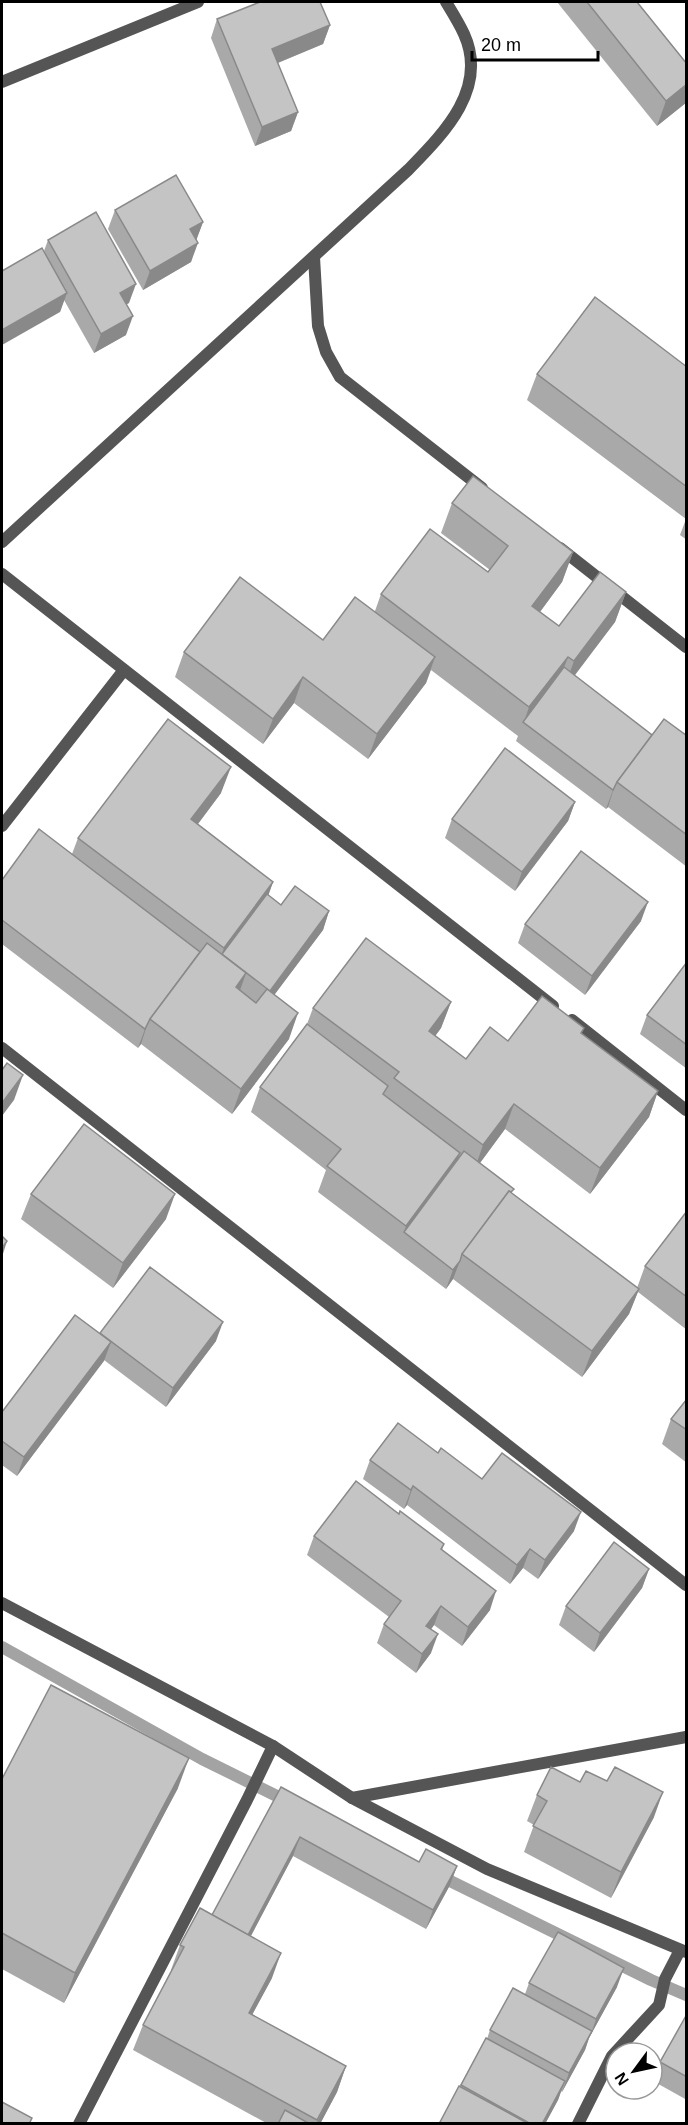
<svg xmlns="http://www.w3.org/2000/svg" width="688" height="2125" viewBox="0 0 688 2125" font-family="Arial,sans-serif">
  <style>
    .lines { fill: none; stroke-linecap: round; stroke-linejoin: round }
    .stream { stroke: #a3a3a3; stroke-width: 12 }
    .service { stroke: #555; stroke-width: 12 }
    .minor { stroke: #555; stroke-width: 12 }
    .wall { fill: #a9a9a9 }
    .shaded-wall { fill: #898989 }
    .building { fill: #c4c4c4; stroke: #898989; stroke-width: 1.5 }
  </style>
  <rect width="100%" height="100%" fill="#fff"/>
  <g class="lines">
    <g class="stream">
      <polyline points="2,1647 202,1759 291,1803"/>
      <polyline points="438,1875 651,1980 686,1995"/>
    </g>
    <polyline class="service" points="2,826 124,670"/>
    <g class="minor">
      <polyline points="2,82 198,2"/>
      <polyline points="314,257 318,326 326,352 340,377 482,488"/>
      <path d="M2,542L408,170C443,134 489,89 464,34C459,23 452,12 446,2"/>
      <polyline points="560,548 686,647"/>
      <polyline points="2,574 553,1006"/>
      <polyline points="572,1020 686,1110"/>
      <polyline points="2,1048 686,1585"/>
      <polyline points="2,1603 273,1746 352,1798 487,1869 686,1952"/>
      <polyline points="352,1798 686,1737"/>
      <polyline points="79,2124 247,1800 273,1746"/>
      <polyline points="578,2124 612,2056 659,2005 665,1979 680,1950"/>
    </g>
  </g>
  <g class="wall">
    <polygon points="557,2 637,2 687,64 687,102 657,126"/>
    <polygon points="217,19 330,25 323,44 278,63 298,112 291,131 255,146 211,38"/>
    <polygon points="115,210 203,222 196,240 191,262 143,290 108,229"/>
    <polygon points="48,240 129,303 126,304 126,335 94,353 64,300 60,312 44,251"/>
    <polygon points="687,367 687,540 680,535 686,519 527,400 537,374"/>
    <polygon points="452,503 573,552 562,582 540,612 559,626 626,592 615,622 574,675 652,735 687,736 687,867 608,807 606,809 516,741 518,736 431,670 426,683 368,759 294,703 263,744 175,677 184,652 323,640 375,611 381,594 488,572 490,570 441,533"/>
    <polygon points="221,793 198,824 273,882 268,896 281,905 329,911 323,930 274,995 289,1039 232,1114 141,1044 138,1048 2,944 2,880 72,854 78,838"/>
    <polygon points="575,802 568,821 515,891 445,838 452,819"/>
    <polygon points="641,921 585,995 518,943 525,924"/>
    <polygon points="687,962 687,1069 640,1034 647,1015"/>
    <polygon points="451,1002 441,1028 435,1036 466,1059 508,1041 582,1034 658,1091 649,1117 590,1194 505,1129 480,1163 512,1193 637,1288 645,1266 687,1211 687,1330 638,1292 629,1314 582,1377 453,1279 446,1289 318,1192 326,1170 251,1112 260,1087 307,1024 313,1008"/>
    <polygon points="31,1194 166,1219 113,1288 21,1219"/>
    <polygon points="100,1333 216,1341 166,1407 104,1360 17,1476 2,1465 2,1412"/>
    <polygon points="687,1399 687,1463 662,1444 671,1419"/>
    <polygon points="438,1453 574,1531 538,1579 523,1568 510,1584 407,1505 404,1509 363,1479 370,1460"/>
    <polygon points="399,1514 444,1544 442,1550 490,1610 462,1646 434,1625 431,1629 431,1653 416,1673 377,1643 384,1624 389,1617 307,1555 314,1536"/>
    <polygon points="649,1569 642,1588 594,1652 559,1625 566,1606"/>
    <polygon points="2,1779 178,1788 64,2003 2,1969"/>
    <polygon points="607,1781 654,1817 611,1898 524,1852 534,1825 527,1821 537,1795 580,1782"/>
    <polygon points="281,1787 419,1862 457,1866 450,1885 426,1929 293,1856 251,1936 272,1978 252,2015 346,2066 337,2092 320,2124 268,2124 133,2050 143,2025 172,1971 171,1970 180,1945 212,1915"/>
    <polygon points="529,1983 617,1987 589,2038 585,2050 562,2092 561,2091 558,2100 545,2124 439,2124 486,2038 487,2039 490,2030 525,1994"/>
    <polygon points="687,2014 687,2100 653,2081 660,2062"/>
  </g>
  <g class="shaded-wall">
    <polygon points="330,25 323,44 265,68 272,49"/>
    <polygon points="687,84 687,102 657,126 666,101"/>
    <polygon points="298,112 291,131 255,146 262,127"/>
    <polygon points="203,222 196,241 190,229"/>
    <polygon points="198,243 191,262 143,290 150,271"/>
    <polygon points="136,284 129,303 113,312 120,293"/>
    <polygon points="67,293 60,312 2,345 2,330"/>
    <polygon points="133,316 126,335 94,353 101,334"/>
    <polygon points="573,552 562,582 522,636 532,606"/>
    <polygon points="626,592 615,622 563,691 574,661"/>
    <polygon points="435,657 426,683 368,759 377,734"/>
    <polygon points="568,657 557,686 524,722 529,707"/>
    <polygon points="303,677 294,703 263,744 273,719"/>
    <polygon points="231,767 221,793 182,845 191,819"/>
    <polygon points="614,788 608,807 606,809 613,790"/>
    <polygon points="575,802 568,821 515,891 522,872"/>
    <polygon points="273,882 264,907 222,954 224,948"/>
    <polygon points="648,902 641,921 585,995 592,976"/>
    <polygon points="329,911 323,930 263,1010 270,991"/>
    <polygon points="246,973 237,999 236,987"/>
    <polygon points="451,1002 441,1028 420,1057 429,1031"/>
    <polygon points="298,1013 289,1039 232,1114 241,1089"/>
    <polygon points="147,1025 141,1044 138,1048 145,1029"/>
    <polygon points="23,1075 14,1100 2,1116 2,1103"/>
    <polygon points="658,1091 649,1117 590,1194 600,1168"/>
    <polygon points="514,1104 505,1129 474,1171 483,1145"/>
    <polygon points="460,1153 451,1179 404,1232 406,1226"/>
    <polygon points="175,1194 166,1219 113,1288 123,1263"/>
    <polygon points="7,1241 2,1257 2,1248"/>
    <polygon points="460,1261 453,1279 446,1289 453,1270"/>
    <polygon points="639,1289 629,1314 582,1377 592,1351"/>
    <polygon points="223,1322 216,1341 166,1407 173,1388"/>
    <polygon points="111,1342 104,1361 17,1476 24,1457"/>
    <polygon points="413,1486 407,1505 404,1509 411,1490"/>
    <polygon points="581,1512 574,1531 538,1579 545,1560"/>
    <polygon points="530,1549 523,1568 510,1584 517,1565"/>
    <polygon points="649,1569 642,1588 594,1652 600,1633"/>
    <polygon points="496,1591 490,1610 462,1646 468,1627"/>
    <polygon points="441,1606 434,1625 420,1645 426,1626"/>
    <polygon points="438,1634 431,1653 416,1673 422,1654"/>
    <polygon points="189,1758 178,1788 64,2003 75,1973"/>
    <polygon points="663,1792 654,1817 611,1898 621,1872"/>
    <polygon points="300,1837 293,1856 238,1960 245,1941"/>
    <polygon points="457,1866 450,1885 426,1929 433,1910"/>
    <polygon points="281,1953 272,1978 239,2039 249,2013"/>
    <polygon points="624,1968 617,1987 589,2038 585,2050 562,2092 569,2073 592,2031 596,2019"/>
    <polygon points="346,2066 337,2092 320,2124 316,2124"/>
    <polygon points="565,2081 558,2100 545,2124 542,2124"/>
  </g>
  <g class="building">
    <polygon points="260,2 320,2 330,25 272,49 298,112 262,127 217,19"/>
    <polygon points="587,2 637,2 687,64 687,84 666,101"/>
    <polygon points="176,175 203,222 190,229 198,243 150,271 115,210"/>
    <polygon points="96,212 136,284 120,293 133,316 101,334 48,240"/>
    <polygon points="42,248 67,293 2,330 2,271"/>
    <polygon points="595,297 687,367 687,487 537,374"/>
    <polygon points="473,476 573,552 532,606 559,626 600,572 626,592 574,661 568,657 529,707 381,594 430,529 488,572 508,546 452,503"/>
    <polygon points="240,577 323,640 355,597 435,657 377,734 303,677 273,719 184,652"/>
    <polygon points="564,667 652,735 617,782 613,790 523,722"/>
    <polygon points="168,719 231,767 191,819 273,882 224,948 78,838"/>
    <polygon points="664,719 687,736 687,835 617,782"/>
    <polygon points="505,748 575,802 522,872 452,819"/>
    <polygon points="39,829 200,952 150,1019 145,1029 2,920 2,880"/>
    <polygon points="581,851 648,902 592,976 525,924"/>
    <polygon points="295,886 329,911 270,991 222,954 267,894 281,905"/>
    <polygon points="366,938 451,1002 429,1031 466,1059 490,1027 508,1041 542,996 584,1028 581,1033 658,1091 600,1168 514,1104 483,1145 394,1078 399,1072 313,1008"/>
    <polygon points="207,943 246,973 236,987 256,1003 267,989 298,1013 241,1089 150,1019"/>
    <polygon points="687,962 687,1045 647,1015"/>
    <polygon points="307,1024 388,1086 383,1094 460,1153 406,1226 327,1166 341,1149 260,1087"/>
    <polygon points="7,1063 23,1075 2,1103 2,1070"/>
    <polygon points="84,1124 175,1194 123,1263 31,1194"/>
    <polygon points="464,1151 514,1189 511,1192 509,1191 462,1254 460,1261 453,1270 404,1232"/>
    <polygon points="509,1191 639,1289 592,1351 462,1254"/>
    <polygon points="687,1211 687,1297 645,1266"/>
    <polygon points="2,1236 7,1241 2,1248"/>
    <polygon points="150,1267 223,1322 173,1388 100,1333"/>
    <polygon points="75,1315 111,1342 24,1457 2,1441 2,1412"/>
    <polygon points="687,1399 687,1430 671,1419"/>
    <polygon points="398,1423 438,1453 441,1448 482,1479 502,1453 581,1512 545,1560 530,1549 517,1565 413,1486 411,1490 370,1460"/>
    <polygon points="356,1481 399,1514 400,1511 444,1544 441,1549 496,1591 468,1627 441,1606 426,1626 438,1634 422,1654 384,1624 401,1601 314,1536"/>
    <polygon points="614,1542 649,1569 600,1633 566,1606"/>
    <polygon points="51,1685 189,1758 75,1973 2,1933 2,1779"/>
    <polygon points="551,1767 580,1782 586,1771 607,1781 615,1767 663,1792 621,1872 533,1826 547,1801 537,1795"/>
    <polygon points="281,1787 419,1862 426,1849 457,1866 433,1910 300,1837 248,1935 212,1915"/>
    <polygon points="200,1908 281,1953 249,2013 346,2066 317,2120 143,2025 184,1947 180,1945"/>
    <polygon points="558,1932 624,1968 596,2019 529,1983"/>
    <polygon points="513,1988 592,2031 569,2073 490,2030"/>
    <polygon points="687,2014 687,2077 660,2062"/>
    <polygon points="486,2038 565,2081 542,2124 531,2124 461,2085"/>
    <polygon points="459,2086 529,2124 439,2124"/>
    <polygon points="2,2102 32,2118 29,2124 2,2124"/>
    <polygon points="285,2110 310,2124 278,2124"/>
  </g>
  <rect width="688" height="2125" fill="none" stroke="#000000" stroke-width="6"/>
  <g transform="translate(634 2071) rotate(237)"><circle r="28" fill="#ffffff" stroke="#999999" stroke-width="1.5"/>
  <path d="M0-4.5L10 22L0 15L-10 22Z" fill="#000000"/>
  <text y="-9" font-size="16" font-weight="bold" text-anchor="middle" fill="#000000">N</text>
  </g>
  <path d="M472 51v9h126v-9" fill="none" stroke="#000000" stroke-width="3"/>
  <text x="481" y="51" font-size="18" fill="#000000" stroke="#ffffff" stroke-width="4.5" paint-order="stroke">20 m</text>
</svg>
